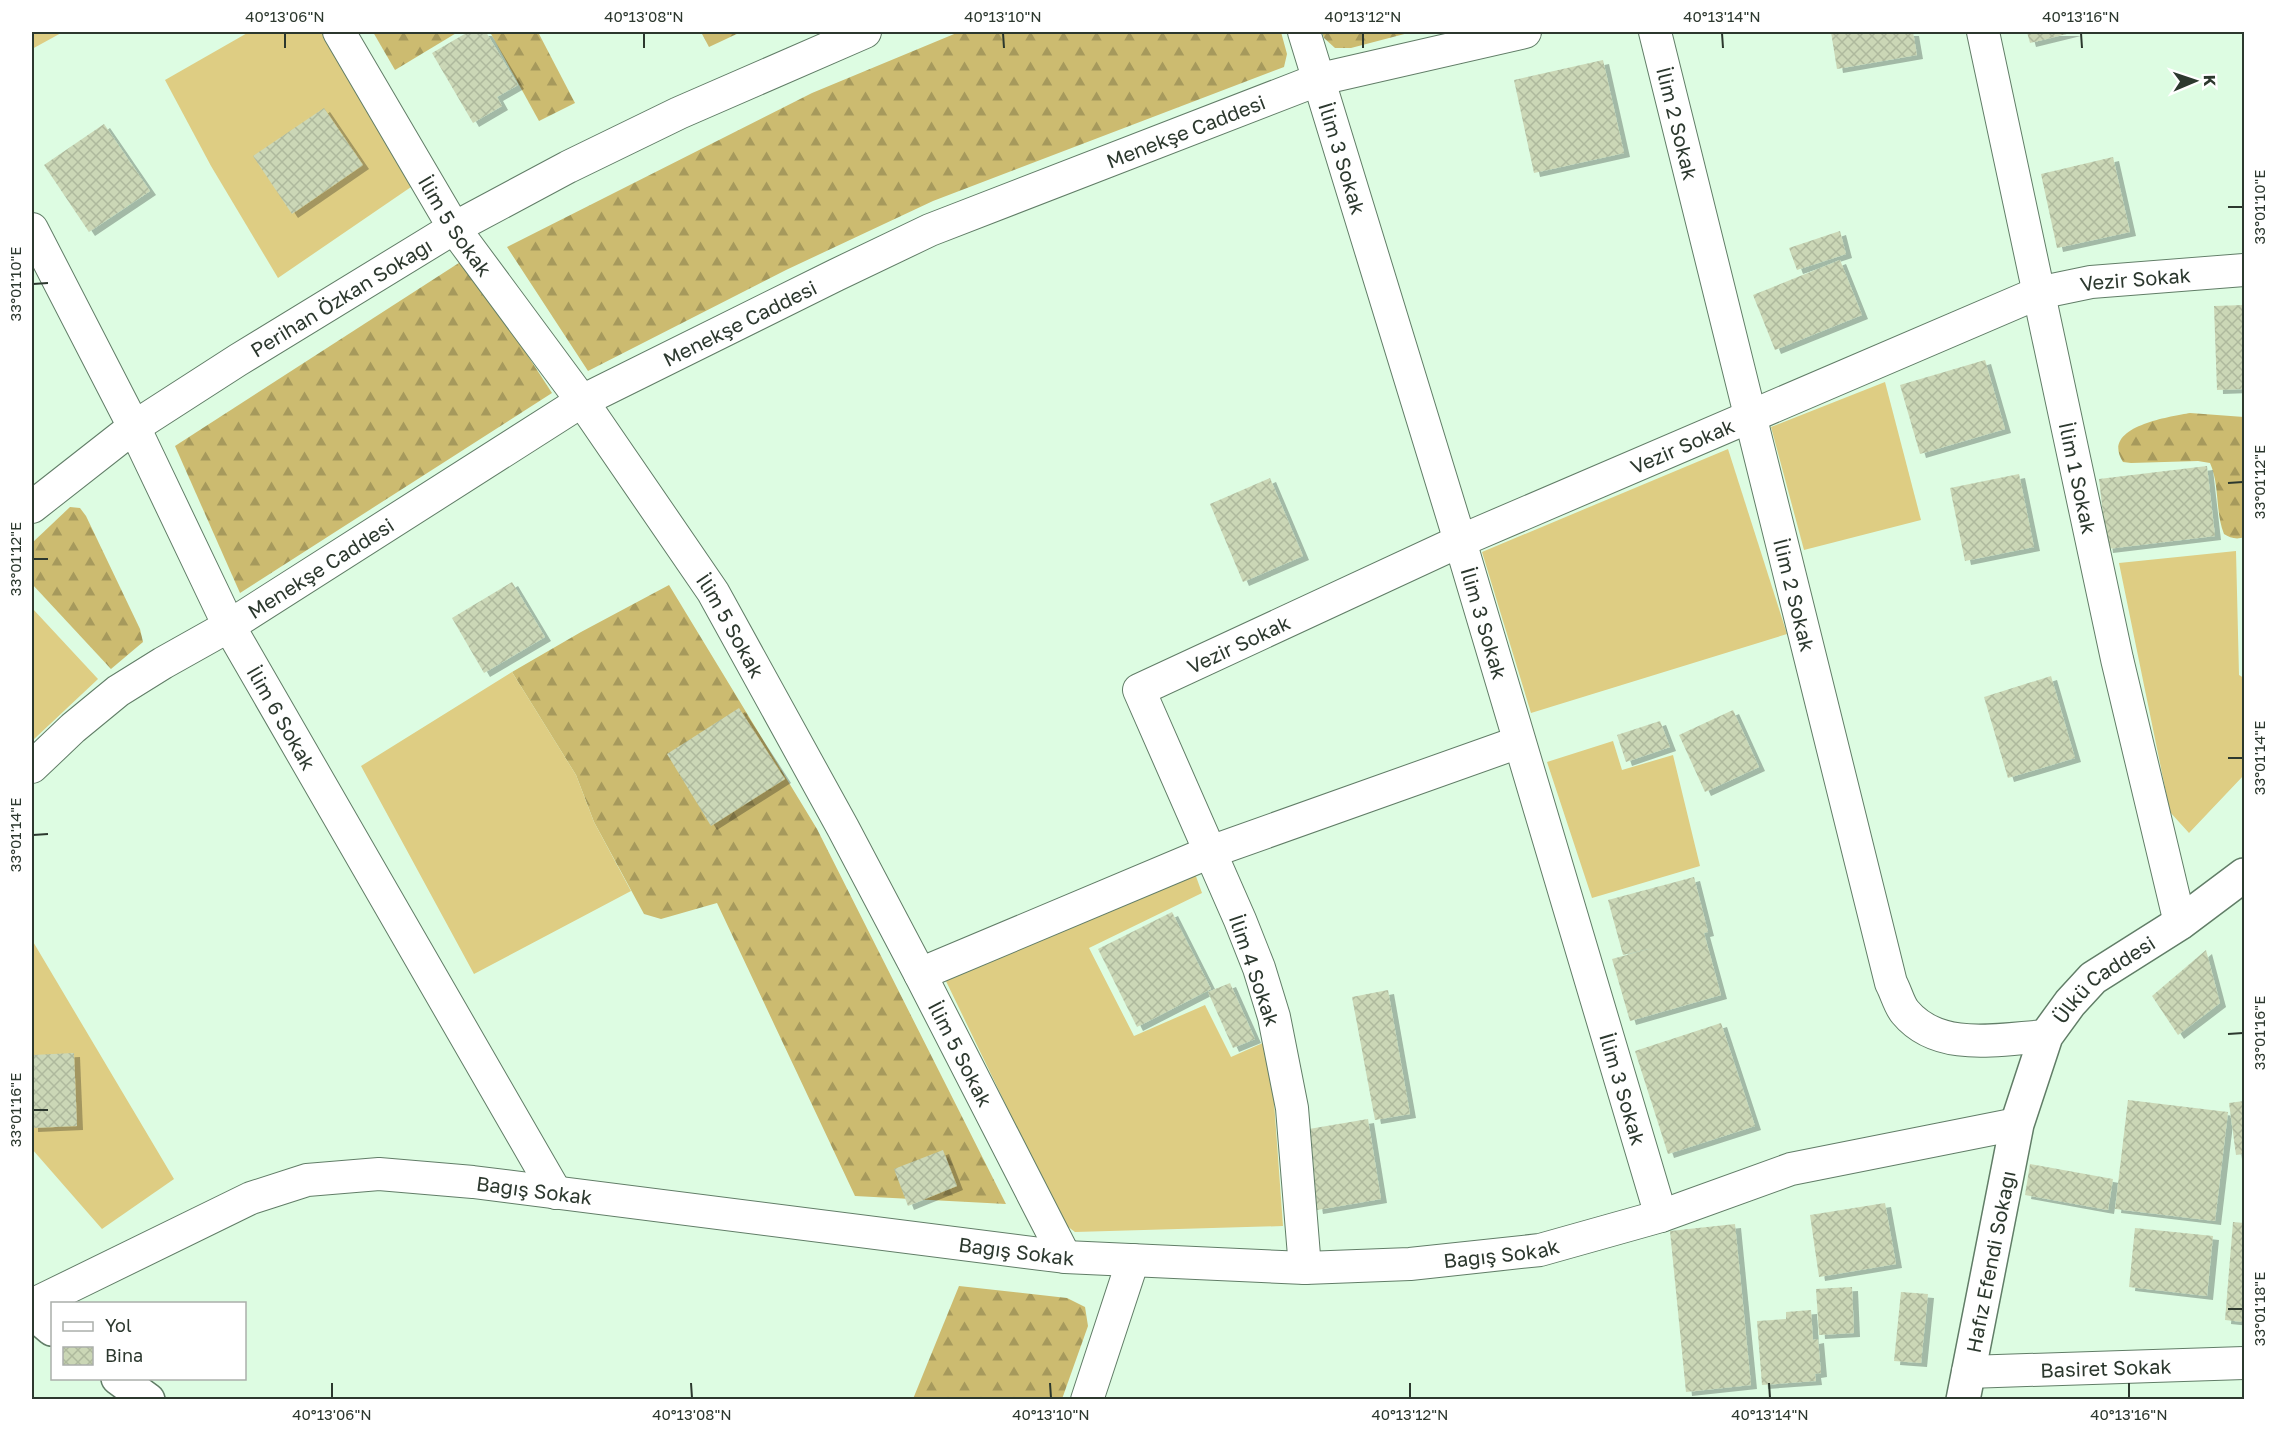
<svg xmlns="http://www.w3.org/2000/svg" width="2276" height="1431" viewBox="0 0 2276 1431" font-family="'Golos Text',sans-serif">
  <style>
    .forest { fill: url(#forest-firs) }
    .garden { fill: #decd83 }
    .building { fill: url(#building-cross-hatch); filter: url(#shadow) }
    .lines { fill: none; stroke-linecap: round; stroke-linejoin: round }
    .minor-casing { stroke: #617d67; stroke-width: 34 }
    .tertiary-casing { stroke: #617d67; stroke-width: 36 }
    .minor { stroke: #fff; stroke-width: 32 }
    .tertiary { stroke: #fff; stroke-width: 33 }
    .ticks { fill: none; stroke: #2c382e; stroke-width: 2 }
    .labels { text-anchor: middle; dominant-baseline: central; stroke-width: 4.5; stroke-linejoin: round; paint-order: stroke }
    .street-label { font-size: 20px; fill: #2c382e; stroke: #fff }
    .neatline { fill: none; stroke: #2c382e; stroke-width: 2 }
    .ticks-label { font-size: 15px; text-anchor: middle; fill: #2c382e }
  </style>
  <defs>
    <pattern id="forest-firs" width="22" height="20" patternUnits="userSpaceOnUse" patternTransform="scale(1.5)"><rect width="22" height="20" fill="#ccbb70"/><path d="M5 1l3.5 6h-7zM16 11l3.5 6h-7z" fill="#a6995c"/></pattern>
    <pattern id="building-cross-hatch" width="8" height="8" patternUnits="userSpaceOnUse" patternTransform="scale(1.5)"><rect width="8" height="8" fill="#cbd7b6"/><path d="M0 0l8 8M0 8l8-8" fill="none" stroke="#aeb99d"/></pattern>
    <filter id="shadow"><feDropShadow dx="6" dy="4" stdDeviation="0" flood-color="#0004"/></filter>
  </defs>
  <rect width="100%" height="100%" fill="#ddfce2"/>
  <g class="forest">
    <polygon points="373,32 458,32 395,70"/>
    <polygon points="490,32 538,32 575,103 539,121"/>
    <polygon points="701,32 741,32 709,47"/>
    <polygon points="959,32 1281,32 1287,54 1284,67 933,201 786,270 588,371 507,247 812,93"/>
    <polygon points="1322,32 1412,32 1351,48 1335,48 1324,38"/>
    <polygon points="465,259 552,393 240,593 175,446"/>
    <path d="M2190,413L2244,417V537C2237,540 2230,538 2224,534C2215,512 2220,485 2210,463L2198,461L2131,463L2123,462C2100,427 2168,417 2190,413Z"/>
    <polygon points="70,507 80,508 86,516 140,629 143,642 111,669 32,584 32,543"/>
    <polygon points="669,585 817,829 1006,1204 855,1196 717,903 661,919 644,914 594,822 576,775 512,672 581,632"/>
    <polygon points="959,1286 1067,1298 1085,1307 1088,1326 1062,1399 913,1399"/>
  </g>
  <g class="garden">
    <polygon points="32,32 63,32 32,49"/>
    <polygon points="249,32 323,32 411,187 278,278 211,166 165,80"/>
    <polygon points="1885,382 1921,520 1804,550 1771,427"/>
    <polygon points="1728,449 1787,634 1531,713 1482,552"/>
    <polygon points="2236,551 2239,675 2244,678 2244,775 2189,833 2170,812 2119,563"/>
    <polygon points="32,608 98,679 32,741"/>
    <polygon points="512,672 576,775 594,822 631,891 474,974 361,766"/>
    <polygon points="1613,741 1622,770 1673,755 1700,866 1592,898 1547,762"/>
    <polygon points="1193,868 1202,893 1089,948 1134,1036 1205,1005 1231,1057 1265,1042 1273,1088 1283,1226 1075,1232 1063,1223 944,977"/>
    <polygon points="32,940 174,1179 102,1229 32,1149"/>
  </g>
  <g class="building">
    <polygon points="468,32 486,32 518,85 497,97 502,106 473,123 432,53"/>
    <polygon points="1831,32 1913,32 1917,55 1837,69"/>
    <polygon points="2027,32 2075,32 2030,43"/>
    <polygon points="1603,60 1624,153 1534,173 1514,80"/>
    <polygon points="324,108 363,165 292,214 253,156"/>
    <polygon points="104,124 150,191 89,232 44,165"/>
    <polygon points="2113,157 2130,232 2057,248 2041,174"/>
    <polygon points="1840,231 1846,254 1797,270 1789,248"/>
    <polygon points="1840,260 1862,315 1775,350 1753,295"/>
    <polygon points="2244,305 2244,389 2217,390 2214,306"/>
    <polygon points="1985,360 2005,429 1920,454 1900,385"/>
    <polygon points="2207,466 2215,536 2107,549 2099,479"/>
    <polygon points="2019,474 2034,547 1965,561 1950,488"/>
    <polygon points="1270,478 1303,556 1243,582 1210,504"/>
    <polygon points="512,582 545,637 484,673 452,618"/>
    <polygon points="2051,676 2075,758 2008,778 1984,697"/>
    <polygon points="739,708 785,779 711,826 667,754"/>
    <polygon points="1733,710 1759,767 1705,792 1679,735"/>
    <polygon points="1660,721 1670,747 1626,762 1617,735"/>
    <polygon points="1694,877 1708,932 1704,933 1721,995 1630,1021 1612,959 1656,947 1623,955 1608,900"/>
    <polygon points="1172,912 1211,989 1137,1027 1098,949"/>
    <polygon points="2206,950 2220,1003 2178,1035 2152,996"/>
    <polygon points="1230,983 1255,1039 1233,1048 1208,992"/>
    <polygon points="1388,990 1410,1114 1375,1120 1352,997"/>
    <polygon points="1721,1023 1755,1126 1668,1154 1635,1051"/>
    <polygon points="74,1053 77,1126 32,1128 32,1055"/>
    <polygon points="2128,1100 2228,1112 2215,1221 2115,1209"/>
    <polygon points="2244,1101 2244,1154 2236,1155 2229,1103"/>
    <polygon points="1368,1119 1381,1199 1317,1210 1303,1130"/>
    <polygon points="943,1150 957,1186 908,1206 894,1169"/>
    <polygon points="2030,1164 2113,1179 2108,1210 2025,1195"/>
    <polygon points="1885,1203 1896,1264 1819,1277 1810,1215"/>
    <polygon points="2233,1222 2244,1223 2244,1322 2225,1320"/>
    <polygon points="1735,1224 1751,1385 1686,1392 1670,1231"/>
    <polygon points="2135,1228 2213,1236 2207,1296 2129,1287"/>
    <polygon points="1852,1287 1854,1333 1819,1335 1816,1289"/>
    <polygon points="1901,1292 1928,1294 1921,1363 1894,1361"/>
    <polygon points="1811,1310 1813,1340 1818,1339 1821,1373 1815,1374 1816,1381 1762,1385 1757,1321 1786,1319 1786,1312"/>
  </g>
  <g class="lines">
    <g class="minor-casing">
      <g id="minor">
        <path id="s1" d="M339,32L454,228L582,401L713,592L843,828L920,974L1065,1257"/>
        <path id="s2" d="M1304,32L1460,541L1661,1216"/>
        <path id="s3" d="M1655,32L1891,983C1896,992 1899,1005 1905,1012C1939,1053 1999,1039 2046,1036"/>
        <path id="s4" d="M1983,32L2117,659L2180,923"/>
        <path id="s5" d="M32,229L134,427L229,626L556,1193"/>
        <path id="s6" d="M32,507L134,427L238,360L454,228L568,167L679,113L865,32"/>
        <path id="s7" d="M32,767L73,728L118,691L163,663L229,626L582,401L836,275L930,230L1320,79L1525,32"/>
        <polyline points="920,974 1210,852 1519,742"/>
        <path id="s8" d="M1305,1268L1292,1108L1274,1017L1259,968L1240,920L1139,690L1460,541L2038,293L2091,282L2244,270"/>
        <path id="s9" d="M32,1305L251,1198L307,1180L379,1174L473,1182L1065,1257L1305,1268L1410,1264L1540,1250L1661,1216L1791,1169L2017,1124"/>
        <path id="s10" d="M1968,1372L2244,1363"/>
        <polyline points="1087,1400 1133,1260"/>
      </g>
    </g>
    <g class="tertiary-casing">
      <g id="tertiary">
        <polyline points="32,1312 52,1329"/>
        <polyline points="118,1378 148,1400"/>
        <path id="s11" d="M1963,1400L2017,1124L2046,1036L2070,1003L2093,978L2180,923L2244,875"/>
      </g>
    </g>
    <use href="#minor" class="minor"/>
    <use href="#tertiary" class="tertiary"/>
  </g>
  <path class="ticks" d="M285,33V48M644,33V48M1003,33L1004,48M1363,33V48M1722,33L1723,48M2081,33L2082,48M2228,207H2243M33,284L48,283M2228,483L2243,482M33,559H48M2228,758H2243M33,835L48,834M2228,1034L2243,1033M33,1110H48M2228,1309H2243M332,1383V1398M691,1383L692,1398M1050,1383L1051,1398M1410,1383V1398M1769,1383L1770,1398M2129,1383V1398"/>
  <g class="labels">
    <g class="street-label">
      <text stroke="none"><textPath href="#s3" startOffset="94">İlim 2 Sokak</textPath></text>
      <text stroke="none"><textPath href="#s7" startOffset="1324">Menekşe Caddesi</textPath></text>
      <text stroke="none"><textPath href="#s2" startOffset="132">İlim 3 Sokak</textPath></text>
      <text stroke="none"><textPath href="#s1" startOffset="226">İlim 5 Sokak</textPath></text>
      <text stroke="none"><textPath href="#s8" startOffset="1689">Vezir Sokak</textPath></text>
      <text stroke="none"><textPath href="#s6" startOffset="374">Perihan Özkan Sokağı</textPath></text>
      <text stroke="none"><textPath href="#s7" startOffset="838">Menekşe Caddesi</textPath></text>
      <text stroke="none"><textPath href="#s8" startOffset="1203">Vezir Sokak</textPath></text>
      <text stroke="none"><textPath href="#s4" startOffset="456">İlim 1 Sokak</textPath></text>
      <text stroke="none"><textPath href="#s7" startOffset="352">Menekşe Caddesi</textPath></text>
      <text stroke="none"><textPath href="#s3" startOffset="580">İlim 2 Sokak</textPath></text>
      <text stroke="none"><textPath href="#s2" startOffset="618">İlim 3 Sokak</textPath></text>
      <text stroke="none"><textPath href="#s1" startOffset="712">İlim 5 Sokak</textPath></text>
      <text stroke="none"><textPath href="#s8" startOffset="717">Vezir Sokak</textPath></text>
      <text stroke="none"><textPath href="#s5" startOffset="549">İlim 6 Sokak</textPath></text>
      <text transform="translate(1255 970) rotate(71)">İlim 4 Sokak</text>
      <text stroke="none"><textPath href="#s11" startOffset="456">Ülkü Caddesi</textPath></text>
      <text stroke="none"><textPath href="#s1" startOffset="1198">İlim 5 Sokak</textPath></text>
      <text stroke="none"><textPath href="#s2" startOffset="1104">İlim 3 Sokak</textPath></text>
      <text stroke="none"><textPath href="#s9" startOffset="531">Bağış Sokak</textPath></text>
      <text stroke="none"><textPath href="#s9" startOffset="1017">Bağış Sokak</textPath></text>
      <text stroke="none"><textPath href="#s9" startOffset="1503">Bağış Sokak</textPath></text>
      <text stroke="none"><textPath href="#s11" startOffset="141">Hafız Efendi Sokağı</textPath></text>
      <text stroke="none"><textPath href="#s10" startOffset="138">Basiret Sokak</textPath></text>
    </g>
  </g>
  <rect width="2276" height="1431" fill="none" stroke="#ffffff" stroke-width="66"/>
  <rect x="51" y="1302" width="195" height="78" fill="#ffffff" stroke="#abafab" stroke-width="1.5"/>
  <rect x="63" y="1322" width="30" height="9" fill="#ffffff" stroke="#abafab" stroke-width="1.5"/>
  <text x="105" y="1332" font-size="18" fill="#2c382e">Yol</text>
  <rect x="63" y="1347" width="30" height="18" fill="url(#building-cross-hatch)" stroke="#abafab" stroke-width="1.5"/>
  <text x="105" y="1362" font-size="18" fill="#2c382e">Bina</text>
  <g transform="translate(2195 81) rotate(88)" stroke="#ffffff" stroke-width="4.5" paint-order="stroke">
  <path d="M0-4.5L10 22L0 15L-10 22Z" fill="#2c382e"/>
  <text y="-9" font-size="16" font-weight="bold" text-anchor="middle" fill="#2c382e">K</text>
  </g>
  <rect x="33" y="33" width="2210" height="1365" class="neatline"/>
  <g class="ticks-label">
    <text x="285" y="22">40°13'06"N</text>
    <text x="644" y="22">40°13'08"N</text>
    <text x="1003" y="22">40°13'10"N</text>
    <text x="1363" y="22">40°13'12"N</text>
    <text x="1722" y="22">40°13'14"N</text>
    <text x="2081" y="22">40°13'16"N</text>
    <text transform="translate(2260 207) rotate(-90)" y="5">33°01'10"E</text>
    <text transform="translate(16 284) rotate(-90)" y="5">33°01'10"E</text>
    <text transform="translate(2260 482) rotate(-90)" y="5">33°01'12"E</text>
    <text transform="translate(16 559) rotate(-90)" y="5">33°01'12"E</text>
    <text transform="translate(2260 758) rotate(-90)" y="5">33°01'14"E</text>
    <text transform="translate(16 835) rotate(-90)" y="5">33°01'14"E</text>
    <text transform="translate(2260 1033) rotate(-90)" y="5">33°01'16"E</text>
    <text transform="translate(16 1110) rotate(-90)" y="5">33°01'16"E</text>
    <text transform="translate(2260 1309) rotate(-90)" y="5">33°01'18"E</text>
    <text x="332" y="1420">40°13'06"N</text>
    <text x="692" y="1420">40°13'08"N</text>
    <text x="1051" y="1420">40°13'10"N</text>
    <text x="1410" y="1420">40°13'12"N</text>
    <text x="1770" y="1420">40°13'14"N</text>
    <text x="2129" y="1420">40°13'16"N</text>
  </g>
</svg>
